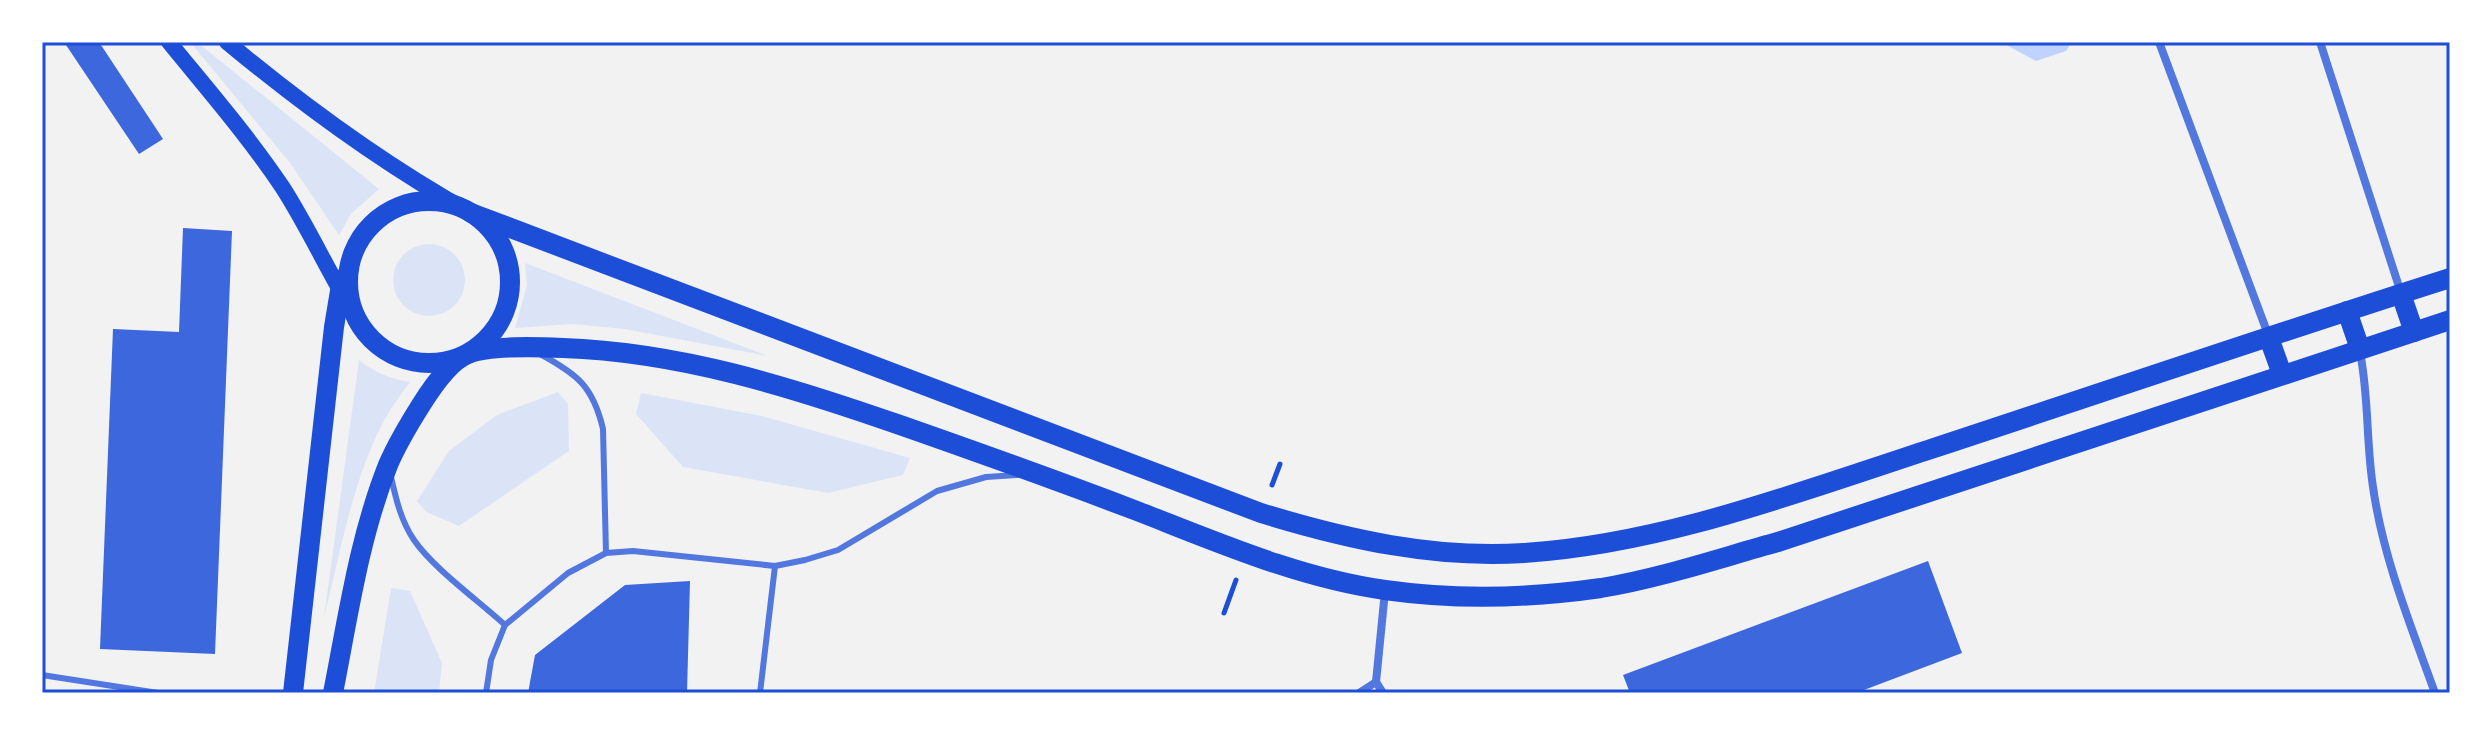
<svg xmlns="http://www.w3.org/2000/svg" width="2492" height="735" viewBox="0 0 2492 735" font-family="'Archivo Narrow',sans-serif">
  <style>
    .green { fill: #dbe4f7 }
    .water { fill: #bfd3fe }
    .building { fill: #3d67dc }
    .lines { fill: none; stroke-linecap: round; stroke-linejoin: round }
    .path { stroke: #1d4ed8; stroke-width: 5 }
    .service { stroke: #5277de; stroke-width: 6 }
    .minor { stroke: #5277de; stroke-width: 8 }
    .secondary { stroke: #1d4ed8; stroke-width: 16 }
    .primary { stroke: #1d4ed8; stroke-width: 20 }
    .neatline { fill: none; stroke: #1d4ed8; stroke-width: 3 }
  </style>
  <rect width="100%" height="100%" fill="#f2f2f2"/>
  <g class="green">
    <polygon points="190,42 197,42 379,189 351,214 339,235 290,163"/>
    <circle cx="429" cy="280" r="36"/>
    <polygon points="525,263 768,356 624,329 573,324 515,328 527,285"/>
    <path d="M359,360C375,373 389,378 410,382C403,392 395,402 389,412C354,471 341,551 324,617Z"/>
    <polygon points="558,392 568,404 569,451 459,526 426,512 417,501 449,451 497,415"/>
    <polygon points="641,393 762,416 910,458 903,475 828,493 683,467 636,414"/>
    <polygon points="391,588 410,591 442,663 439,693 374,693"/>
  </g>
  <polygon class="water" points="2001,42 2072,42 2066,51 2036,61"/>
  <g class="building">
    <polygon points="64,42 99,42 163,139 139,154"/>
    <polygon points="183,228 232,231 215,654 100,649 113,329 179,332"/>
    <polygon points="1928,561 1962,653 1856,693 1630,693 1623,675"/>
    <polygon points="690,581 687,693 528,693 535,655 625,585"/>
  </g>
  <g class="lines">
    <g class="path">
      <polyline points="1272,485 1280,464"/>
      <polyline points="1224,613 1236,580"/>
    </g>
    <g class="service">
      <path d="M540,354C577,374 593,386 603,429L606,553"/>
      <path d="M391,477C396,499 401,521 414,540C433,568 479,601 505,625"/>
      <polyline points="42,675 158,693"/>
      <polyline points="486,693 491,660 505,625 568,573 606,553 633,551 775,566 805,560 838,550 937,491 986,477 1017,475"/>
      <polyline points="760,693 775,566"/>
    </g>
    <g class="minor">
      <polyline points="2159,42 2269,337"/>
      <polyline points="2320,42 2401,293"/>
      <path d="M2360,352C2369,397 2366,442 2373,487C2383,558 2411,626 2435,693"/>
      <polyline points="1359,693 1376,682"/>
      <polyline points="1383,693 1376,682 1385,591"/>
    </g>
    <g class="secondary">
      <path d="M169,42C208,90 249,137 283,188C313,235 335,287 366,333"/>
      <path d="M227,42C304,106 383,164 471,213"/>
    </g>
    <g class="primary">
      <circle cx="429" cy="282" r="81"/>
      <path d="M471,213L1261,513C1346,539 1434,559 1524,553C1663,544 1799,492 1931,449C2104,392 2277,333 2450,278"/>
      <polyline points="2401,294 2414,332"/>
      <polyline points="2347,311 2360,349"/>
      <polyline points="2269,338 2282,374"/>
      <polyline points="293,693 334,327 342,279"/>
      <path d="M333,693C348,617 359,538 388,465C397,444 409,424 421,405C431,389 450,361 468,354C489,345 539,347 563,348C680,352 791,387 900,425C980,453 1058,481 1137,511C1217,542 1299,578 1385,590C1455,600 1531,598 1601,588C1661,578 1720,558 1778,542L2450,320"/>
    </g>
  </g>
  <rect width="2492" height="735" fill="none" stroke="#ffffff" stroke-width="88"/>
  <rect x="44" y="44" width="2404" height="647" class="neatline"/>
</svg>
